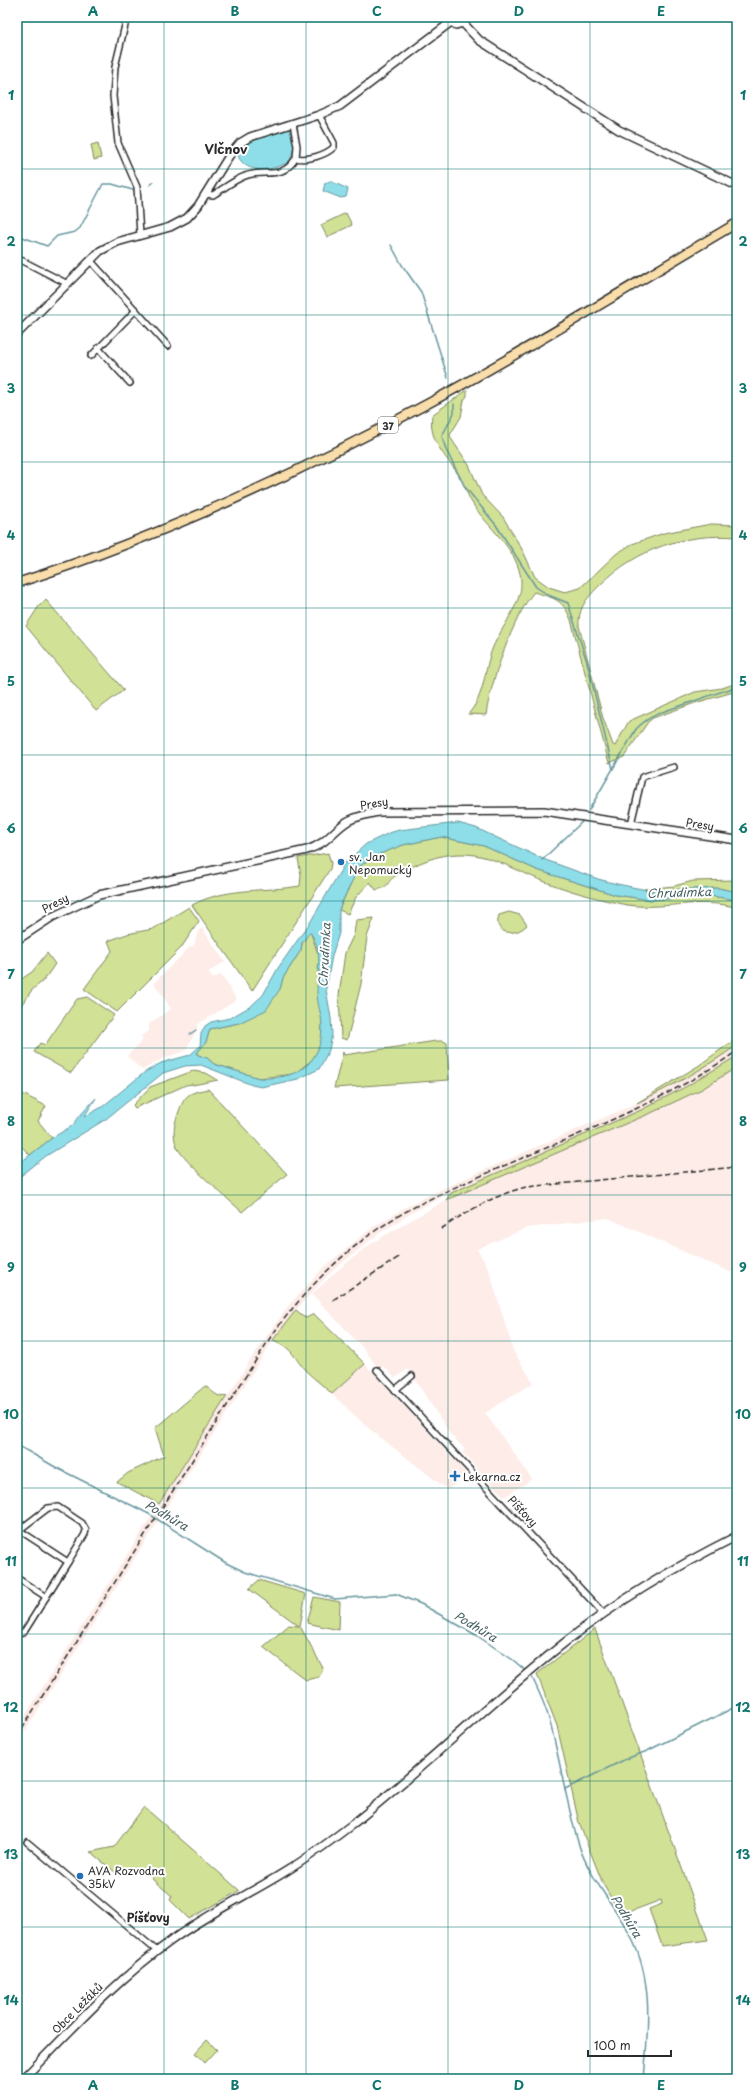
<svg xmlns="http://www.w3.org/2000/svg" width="754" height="2096" viewBox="0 0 754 2096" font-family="'Playpen Sans',sans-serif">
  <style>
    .built { fill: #fdece7 }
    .green { fill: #d1e195; stroke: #7e8660 }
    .water { fill: #8edee9; stroke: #66969d; fill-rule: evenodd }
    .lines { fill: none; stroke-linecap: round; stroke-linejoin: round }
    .stream { stroke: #66969d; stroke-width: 1.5 }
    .street-casing { stroke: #2b2b2b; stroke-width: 8 }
    .secondary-casing { stroke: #2b2b2b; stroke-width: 10 }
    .primary-casing { stroke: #2b2b2b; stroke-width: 11 }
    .street { stroke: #fff; stroke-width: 5 }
    .secondary { stroke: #fff; stroke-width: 7 }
    .primary { stroke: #f9deab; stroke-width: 8 }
    .rail { stroke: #2b2b2b; stroke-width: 1.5; stroke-dasharray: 6 3; stroke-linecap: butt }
    .grid { fill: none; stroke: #0f766e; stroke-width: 1; stroke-opacity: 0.55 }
    .poi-dot { fill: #1f6fb2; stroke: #fff; stroke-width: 1.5 }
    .labels { text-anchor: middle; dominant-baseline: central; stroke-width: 4; stroke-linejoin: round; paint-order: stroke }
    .shield { fill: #fff; stroke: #6b6b6b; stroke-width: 1 }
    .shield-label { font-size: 10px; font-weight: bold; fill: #2b2b2b }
    .street-label { font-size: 11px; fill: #2b2b2b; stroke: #fff }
    .poi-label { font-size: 11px; fill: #2b2b2b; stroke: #fff; text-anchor: start }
    .water-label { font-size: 12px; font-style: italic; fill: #496164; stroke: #fff }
    .neighbourhood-label { font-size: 12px; font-weight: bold; fill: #2b2b2b; stroke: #fff }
    .quarter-label { font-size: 13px; font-weight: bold; fill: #2b2b2b; stroke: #fff }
    .neatline { fill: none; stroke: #0f766e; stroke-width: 1.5 }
    .grid-label { font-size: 13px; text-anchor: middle; font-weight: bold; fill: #0f766e }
  </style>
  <rect width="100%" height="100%" fill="#fff"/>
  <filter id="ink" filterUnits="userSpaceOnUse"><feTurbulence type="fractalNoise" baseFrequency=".025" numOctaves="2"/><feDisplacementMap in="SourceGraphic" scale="8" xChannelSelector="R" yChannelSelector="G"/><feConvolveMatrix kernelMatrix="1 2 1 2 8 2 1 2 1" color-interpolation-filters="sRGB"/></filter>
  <g filter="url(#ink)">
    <g class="built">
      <polygon points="202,928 225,962 208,972 213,979 219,975 222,976 237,1000 198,1024 195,1033 185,1051 166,1057 142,1070 127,1056 143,1040 141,1036 149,1031 149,1024 171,1009 154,983 190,947 194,946 198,931"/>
      <polygon points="737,1045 737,1056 664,1099 616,1122 451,1193 415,1211 378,1234 329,1274 296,1310 273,1340 17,1744 17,1728 255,1353 289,1305 323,1268 373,1227 411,1204 448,1186 637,1103 706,1065"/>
      <polygon points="737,1067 737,1275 608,1218 527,1228 477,1249 489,1270 513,1350 533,1383 485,1413 532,1479 504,1497 462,1452 465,1449 451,1435 408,1369 395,1378 384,1366 379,1369 365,1350 312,1294 339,1269 372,1243 446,1200 651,1113 702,1089"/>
      <polygon points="365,1364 466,1473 448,1490 367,1427 332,1394"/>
    </g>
    <g class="green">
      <polygon points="98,143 101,158 94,160 91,145"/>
      <polygon points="346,213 352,225 327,237 321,225"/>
      <path d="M467,390V396L464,400L461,417L450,435L452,440L469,465L482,495L503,517L523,551L535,577L549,587L565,592L580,588L616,554L632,544L664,533L711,524L737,525V537C685,533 638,548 600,585C588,597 578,607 579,626L603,718L613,745L615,746L629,721L695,692L722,688L737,683V691L695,703L653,718L648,722L624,757L609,763L571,620C562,598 555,599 534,592C514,615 490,684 486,715L468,714C485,697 484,668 493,647C501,628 520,605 521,586C523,554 490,530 474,506C467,497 465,484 458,474C445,455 428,440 432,415Z"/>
      <polygon points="46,600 124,690 96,711 26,626 39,606"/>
      <path d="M441,837L484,846L537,870L616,895L651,900L711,896L737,900V908C700,896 661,912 622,904C594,898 565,890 538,879C513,869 487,853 460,854C438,854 417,863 397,875C386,881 391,887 376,890L370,882L356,897L348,914L339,910L354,875L359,867L372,857L403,845Z"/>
      <path d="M328,853L331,863L330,869L252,991L192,905C226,887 264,892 300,886L301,875L298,858Z"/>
      <polygon points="737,880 737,892 718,888 652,891 644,889 674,886 693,881"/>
      <polygon points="189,907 199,921 181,948 117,1012 84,989 112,951 108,941 127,934 153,929"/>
      <path d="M509,912L520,915L527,925C516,937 492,935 499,915Z"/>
      <polygon points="374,918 367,937 361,984 347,1040 341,1038 339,995 345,953 354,934 356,920"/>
      <polygon points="310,931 320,959 318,969 322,1025 321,1045 312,1060 294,1074 259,1078 214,1064 207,1058 198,1055 197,1053 206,1042 210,1029 239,1023 280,989 283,978 301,950 302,943"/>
      <polygon points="47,953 55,964 44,980 32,990 17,1011 17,982 32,972"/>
      <polygon points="87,997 114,1015 71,1073 34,1052 40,1043 45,1045 77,999"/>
      <path d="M737,1038V1045C706,1068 672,1086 637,1103L698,1066Z"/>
      <polygon points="436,1041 443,1041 447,1043 449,1080 334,1088 343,1052 344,1055"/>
      <polygon points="737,1056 737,1067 702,1089 651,1113 446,1200 451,1193 641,1110 687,1086"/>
      <polygon points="193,1071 206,1073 218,1080 193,1085 193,1084 186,1085 135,1108 133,1105 150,1087"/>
      <path d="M208,1089L287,1174L242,1212C227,1198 184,1162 177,1147C172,1135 174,1125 178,1114C185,1094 188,1093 208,1089Z"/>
      <polygon points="17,1091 46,1106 38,1121 52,1138 30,1155 22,1147 18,1149 21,1153 17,1157"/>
      <path d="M296,1310L306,1318L314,1314L365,1364L332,1394C324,1386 314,1379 306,1371C293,1357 293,1348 273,1340Z"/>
      <path d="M205,1386C212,1390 217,1399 227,1396L159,1504L117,1482L128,1473L164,1456L155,1428Z"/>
      <polygon points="259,1580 306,1594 300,1626 323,1668 319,1677 306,1680 263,1647 289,1625 299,1626 249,1589"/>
      <polygon points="314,1597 340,1602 339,1630 307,1623"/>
      <polygon points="595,1629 708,1940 662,1946 649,1909 662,1904 661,1900 621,1915 603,1884 579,1823 557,1726 537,1674"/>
      <polygon points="144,1807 239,1890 239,1891 189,1919 170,1900 172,1896 153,1880 150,1874 145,1873 139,1868 127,1871 120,1876 90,1852 114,1847"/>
      <polygon points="207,2040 217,2050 205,2063 195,2053"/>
    </g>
    <g class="water">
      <path d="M288,129C297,137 294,152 289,162C274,170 247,176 238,156C246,138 272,134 288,129Z"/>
      <polygon points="330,181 348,189 346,197 341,198 323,191 325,183"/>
      <path d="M458,823L476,828L543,859L598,879L617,884L652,891L718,888L737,892V900L711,896L651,900L616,895L537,870L484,846L441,837L403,845L372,857L359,867L342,902L339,910V933L332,956L326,989L331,1018L332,1034L329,1050L319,1069L298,1079L261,1087L252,1085L201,1065L185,1066L163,1073L106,1119L46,1156L17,1179V1165L52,1138L75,1124V1121L96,1098L84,1117L102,1107L145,1072L161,1063L190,1055L200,1046L201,1034L205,1026L211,1022L230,1018L251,1006L263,995L278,968L311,921L345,863L366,844L389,833L399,830ZM310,932C324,953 317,969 317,993C317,1004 322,1015 322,1026C322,1065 295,1080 259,1078L214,1064L207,1058L198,1055L197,1053L206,1042L210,1029L239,1023L266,1010L280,989L283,978L301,950L302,943Z"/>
    </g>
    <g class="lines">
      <g class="stream">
        <polyline points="150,185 154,182"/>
        <polyline points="17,235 47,246 57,236 75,232 80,228 103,184 112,184 136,191"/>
        <polyline points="391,245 402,265 421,292 448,378"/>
        <polyline points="454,404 454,413 442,436 446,450 465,487 496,525 536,587 548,595 568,603 587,662 613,769"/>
        <path d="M589,810L636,729C650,715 664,711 683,705C701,699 718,692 737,687"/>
        <polyline points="542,860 584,820"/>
        <polyline points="190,1034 196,1030"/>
        <polyline points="17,1445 57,1468 149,1514 226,1563 245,1572 335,1599 396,1594 421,1604 476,1635 513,1660 526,1671"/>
        <path d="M529,1674L532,1677C538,1690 545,1704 549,1719C560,1759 566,1802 578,1842C588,1877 615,1905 631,1937C654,1981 648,2031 644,2079"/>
        <polyline points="565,1789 626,1759 647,1751 737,1706"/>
      </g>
      <g class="street-casing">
        <g id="street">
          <polyline points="127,17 115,67 113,96 118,143 137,187 140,235"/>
          <polyline points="293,124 297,146 296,158"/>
          <path d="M206,194L213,195C223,189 234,180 245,176C264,168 281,182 296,158C307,161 326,155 334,147V143L319,115"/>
          <polyline points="17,258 66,283"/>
          <polyline points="90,260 168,346"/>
          <polyline points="98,348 130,383"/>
          <polyline points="91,356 136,310"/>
          <polyline points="631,824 642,777 674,767"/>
          <polyline points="377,1370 604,1614"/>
          <polyline points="395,1390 412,1376"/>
          <polyline points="18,1531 48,1508 58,1507 82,1523 86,1530 85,1534 68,1562"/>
          <polyline points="17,1578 46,1597 68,1562 19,1530"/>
          <polyline points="17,1635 24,1632 46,1597"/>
          <polyline points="27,1842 157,1951"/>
        </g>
      </g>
      <g class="secondary-casing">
        <g id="secondary">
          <polyline points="449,17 451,22 456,25 463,23 465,17"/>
          <polyline points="463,23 479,40 619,130 737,186"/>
          <polyline points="17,334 100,251 117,242 170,227 187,218 198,206 229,156 240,143 250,137 319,115 340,106 451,22"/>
          <path d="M17,940L52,917L99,895L307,850C328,843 332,831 348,821C357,816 368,814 378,812L544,811L737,840"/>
          <path d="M23,2079C71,2030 116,1980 172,1940C208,1913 250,1894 288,1870C311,1856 333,1839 354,1823C427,1765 494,1698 568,1640C620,1599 677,1566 737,1536"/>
        </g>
      </g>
      <g class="primary-casing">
        <path id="primary" d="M17,583C160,537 297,474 429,403C533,347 635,283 737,223"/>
      </g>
      <use href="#street" class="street"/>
      <use href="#secondary" class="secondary"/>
      <use href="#primary" class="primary"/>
      <g class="rail">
        <path d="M441,1229C468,1211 494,1195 526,1187L737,1167"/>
        <polyline points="333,1300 399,1257"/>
        <path d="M17,1736L270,1338C299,1297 334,1260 375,1231C413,1204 456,1187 499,1168C580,1133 665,1102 737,1051"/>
      </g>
    </g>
  </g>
  <path class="grid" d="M164,17V2079M306,17V2079M448,17V2079M590,17V2079M17,169H737M17,315H737M17,462H737M17,608H737M17,755H737M17,901H737M17,1048H737M17,1195H737M17,1341H737M17,1488H737M17,1634H737M17,1781H737M17,1927H737"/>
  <g class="poi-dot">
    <circle cx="341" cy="862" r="4"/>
    <path d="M453 1470h4v4h4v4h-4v4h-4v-4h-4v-4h4z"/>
    <circle cx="80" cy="1876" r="4"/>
  </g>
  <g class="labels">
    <rect class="shield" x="378" y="417" width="20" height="16" rx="3"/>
    <g class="shield-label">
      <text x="388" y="425">37</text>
    </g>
    <g class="street-label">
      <text transform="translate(374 803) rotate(-9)">Presy</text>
      <text transform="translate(700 824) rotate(9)">Presy</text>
      <text transform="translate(55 903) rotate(-28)">Presy</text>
      <text transform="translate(523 1511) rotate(47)">Píšťovy</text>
      <text transform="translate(77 2008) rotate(-45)">Obce Ležáků</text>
    </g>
    <g class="poi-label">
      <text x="349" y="856">sv. Jan<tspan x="349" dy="13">Nepomucký</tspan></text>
      <text x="463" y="1476">Lekarna.cz</text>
      <text x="88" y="1870">AVA Rozvodna<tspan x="88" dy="13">35kV</tspan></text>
    </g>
    <g class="water-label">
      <text transform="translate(679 892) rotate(-2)">Chrudimka</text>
      <text transform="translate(324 955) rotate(-87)">Chrudimka</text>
      <text transform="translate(167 1515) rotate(30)">Podhůra</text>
      <text transform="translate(476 1626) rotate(31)">Podhůra</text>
      <text transform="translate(627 1916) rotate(59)">Podhůra</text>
    </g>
    <g class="neighbourhood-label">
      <text x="148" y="1917">Píšťovy</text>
    </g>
    <g class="quarter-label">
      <text x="226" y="148">Vlčnov</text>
    </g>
  </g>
  <rect width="754" height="2096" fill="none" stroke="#fff" stroke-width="44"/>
  <path d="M588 2050v6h83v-6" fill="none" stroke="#2b2b2b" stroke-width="2"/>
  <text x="594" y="2050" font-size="12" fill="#2b2b2b" stroke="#ffffff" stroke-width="3" paint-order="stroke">100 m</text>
  <rect x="22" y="22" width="710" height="2052" class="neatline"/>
  <g class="grid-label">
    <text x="93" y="16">A</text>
    <text x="235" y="16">B</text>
    <text x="377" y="16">C</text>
    <text x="519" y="16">D</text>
    <text x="661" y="16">E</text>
    <text x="11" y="100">1</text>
    <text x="743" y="100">1</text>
    <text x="11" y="246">2</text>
    <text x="743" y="246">2</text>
    <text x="11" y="393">3</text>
    <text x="743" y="393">3</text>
    <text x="11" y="540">4</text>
    <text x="743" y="540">4</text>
    <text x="11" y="686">5</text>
    <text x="743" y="686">5</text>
    <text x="11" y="833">6</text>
    <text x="743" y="833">6</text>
    <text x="11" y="979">7</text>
    <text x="743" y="979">7</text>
    <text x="11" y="1126">8</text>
    <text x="743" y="1126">8</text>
    <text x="11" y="1272">9</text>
    <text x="743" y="1272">9</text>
    <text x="11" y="1419">10</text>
    <text x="743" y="1419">10</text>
    <text x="11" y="1566">11</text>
    <text x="743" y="1566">11</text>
    <text x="11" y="1712">12</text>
    <text x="743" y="1712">12</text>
    <text x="11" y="1859">13</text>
    <text x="743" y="1859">13</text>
    <text x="11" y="2005">14</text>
    <text x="743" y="2005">14</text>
    <text x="93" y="2090">A</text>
    <text x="235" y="2090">B</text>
    <text x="377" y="2090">C</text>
    <text x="519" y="2090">D</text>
    <text x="661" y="2090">E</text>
  </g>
</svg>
